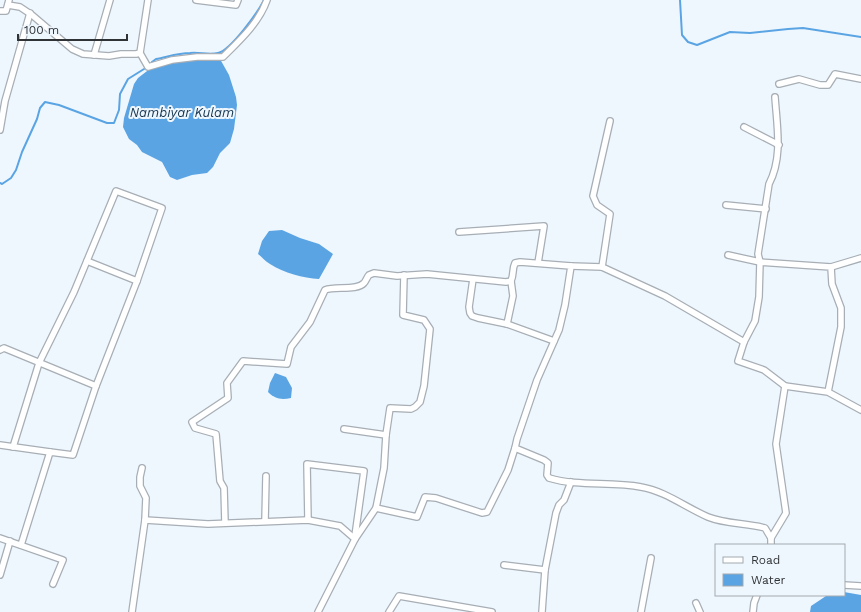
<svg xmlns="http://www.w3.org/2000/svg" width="861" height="612" viewBox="0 0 861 612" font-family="'Work Sans',sans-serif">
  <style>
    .water { fill: #5aa4e4 }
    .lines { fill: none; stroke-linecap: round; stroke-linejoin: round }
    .stream { stroke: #5aa4e4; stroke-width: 2 }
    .minor-casing { stroke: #a7aeb5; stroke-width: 8 }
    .minor { stroke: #fff; stroke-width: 5.5 }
    .labels { text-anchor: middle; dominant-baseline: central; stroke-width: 4; stroke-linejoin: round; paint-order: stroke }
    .water-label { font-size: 13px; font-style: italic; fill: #14344e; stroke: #eff7fe }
  </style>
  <rect width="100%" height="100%" fill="#eff7fe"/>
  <g class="water">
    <polygon points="168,59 220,59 229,75 236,97 237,105 234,129 230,143 220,153 213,167 207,173 192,175 177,180 170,177 162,162 142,152 137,145 129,139 123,127 124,118 134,84 138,78 151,68"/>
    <path d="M282,230L300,238L319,244L333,254L319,279C303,278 284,273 270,264C266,262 262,257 258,254L262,241L269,231Z"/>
    <path d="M275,373L286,377L292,388L291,398C281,400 275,399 268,392L270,383Z"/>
    <polygon points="844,592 861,595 861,612 810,612 811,606 826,596 844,595"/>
  </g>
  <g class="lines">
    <g class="stream">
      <polyline points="680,0 682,35 688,42 697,45 730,32 750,33 788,29 803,28 861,37"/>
      <path d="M152,62L156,59C167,57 178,53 190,53C199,52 209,55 218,53C231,50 258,12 264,0"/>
      <polyline points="0,183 2,184 11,178 16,170 22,152 37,119 40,108 45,102 59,105 107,123 114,123 119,110 120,94 128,79 144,69"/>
    </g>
    <g class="minor-casing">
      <g id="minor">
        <polyline points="196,0 236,5 238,0"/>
        <polyline points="8,5 20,7 32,15 72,49 83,54 109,56 121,54 136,54 140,53 148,0"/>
        <polyline points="0,11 6,11 9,0"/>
        <path d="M140,53L148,67L172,60L197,57H223C239,41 259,23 267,0"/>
        <polyline points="94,55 110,0"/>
        <polyline points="779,84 799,79 820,85 828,85 835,74 861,79"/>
        <polyline points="744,127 779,145"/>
        <polyline points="0,130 5,101 30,13"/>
        <polyline points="726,205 766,209"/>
        <polyline points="459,232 544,226 538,263"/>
        <path d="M728,255L760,262L758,254L769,184C783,157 777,127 775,97"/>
        <polyline points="87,261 137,281"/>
        <polyline points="571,266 602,267 665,296 744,342"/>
        <polyline points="602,267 610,214 597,205 593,196 610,121"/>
        <polyline points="831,267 861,258"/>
        <polyline points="473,279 469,307 470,313 472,316 478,318 507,324 554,341"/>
        <polyline points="507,324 513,296 511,281"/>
        <polyline points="0,350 4,348 96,386 137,281 162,208 116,191 74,292 39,363 13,447"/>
        <polyline points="828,392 841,327 841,308 832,284 831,267 760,262 759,297 755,321 744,342 738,361 764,370 785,386 828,392 861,410"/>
        <polyline points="344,429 386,435"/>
        <polyline points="0,445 50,452"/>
        <polyline points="376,508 417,517 425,497 436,498 482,513 487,512 508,470 515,448"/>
        <polyline points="145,520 208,524 308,520 340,526 355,539 318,612"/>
        <polyline points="308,520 307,464 364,471 355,536"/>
        <polyline points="265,521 266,476"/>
        <path d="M225,523L224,488L220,481L216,434L195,428L192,422L228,398L227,383L243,361L287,364L291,347L310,322L325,290C335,286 357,291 364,283C366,281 367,277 369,275L374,273L397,276L427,274L506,282L511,281C514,275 512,269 515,263L520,262L571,266L565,305L559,330L537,380L517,439L515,448L544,460L548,463L547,475L549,478C579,487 611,481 641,487C665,491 685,507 708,517C725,524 746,523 765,528L771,538V545"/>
        <polyline points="0,538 63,560 53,584"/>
        <polyline points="771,538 786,513 776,444 785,386"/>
        <polyline points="355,539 376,508 384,468 386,435 390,408 411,409 415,407 420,402 424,386 430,329 424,320 403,315 404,275"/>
        <polyline points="21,545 50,452 73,455 96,386"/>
        <polyline points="504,565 545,570"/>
        <polyline points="0,575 10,541"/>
        <polyline points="844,585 861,586"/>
        <polyline points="696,603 700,612"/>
        <polyline points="132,612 145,520 146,498 140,486 140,477 142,468"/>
        <polyline points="389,612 399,596 492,612"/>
        <polyline points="542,612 545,570 556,513 559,505 564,500 571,482"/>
        <polyline points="641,612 651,558"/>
        <polyline points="753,612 754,603 757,595"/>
      </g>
    </g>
    <use href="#minor" class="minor"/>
  </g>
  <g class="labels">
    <g class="water-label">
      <text x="182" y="112">Nambiyar Kulam</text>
    </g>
  </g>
  <rect x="715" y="544" width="130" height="52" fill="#eff7fe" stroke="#a3a9ae"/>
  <rect x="723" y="557" width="20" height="6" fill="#ffffff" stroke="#a3a9ae"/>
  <text x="751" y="564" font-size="12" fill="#303336">Road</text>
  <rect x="723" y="574" width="20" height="12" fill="#5aa4e4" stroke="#a3a9ae"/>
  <text x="751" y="584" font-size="12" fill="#303336">Water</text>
  <path d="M18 34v6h109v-6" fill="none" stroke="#303336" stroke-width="2"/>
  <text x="24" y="34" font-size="12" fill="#303336" stroke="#eff7fe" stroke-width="3" paint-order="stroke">100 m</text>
</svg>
